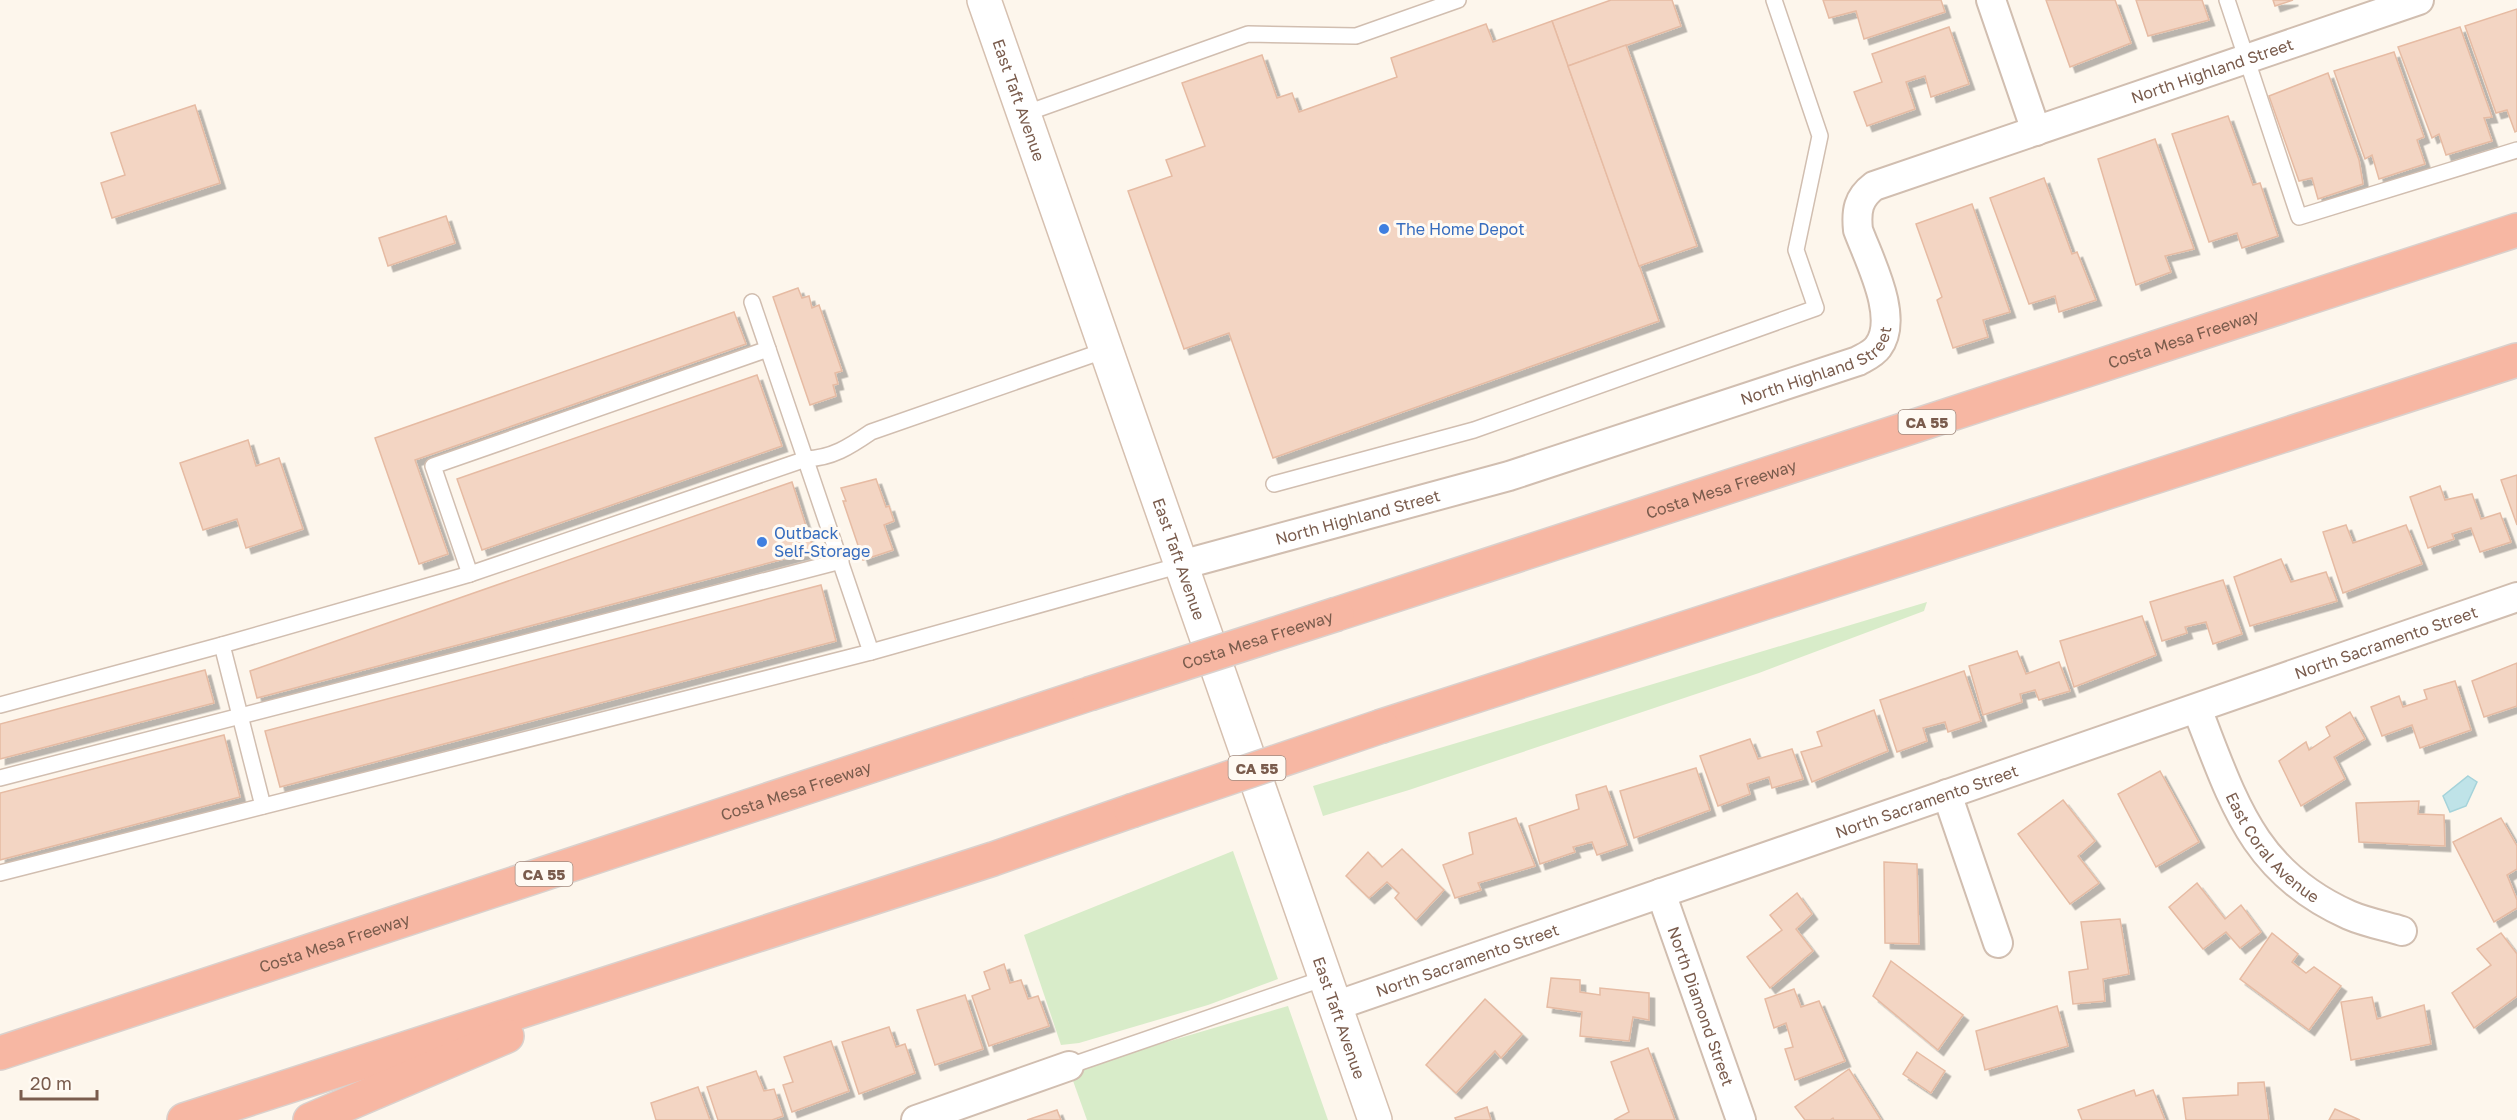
<svg xmlns="http://www.w3.org/2000/svg" width="2517" height="1120" viewBox="0 0 2517 1120" font-family="'Golos Text',sans-serif">
  <style>
    .green { fill: #d8ecc9 }
    .water { fill: #bfe3e8; stroke: #a5d3da; stroke-width: 1.5 }
    .building { fill: #f3d5c3; stroke: #e6bba3; stroke-width: 1.5; filter: url(#shadow) }
    .lines { fill: none; stroke-linecap: round; stroke-linejoin: round }
    .lane-casing { stroke: #d1beb0; stroke-width: 18 }
    .street-casing { stroke: #d1beb0; stroke-width: 32 }
    .secondary-casing { stroke: #d6c0b0; stroke-width: 36 }
    .highway-casing { stroke: #dad1cd; stroke-width: 36 }
    .lane { stroke: #fff; stroke-width: 15 }
    .street { stroke: #fff; stroke-width: 28 }
    .secondary { stroke: #fff; stroke-width: 33 }
    .highway { stroke: #f7b7a3; stroke-width: 33 }
    .highway-bridge-casing { stroke: #dad1cd; stroke-width: 36; stroke-linecap: butt }
    .highway-bridge { stroke: #f7b7a3; stroke-width: 33 }
    .shop-dot { fill: #3f7fe0; stroke: #fffaf3; stroke-width: 2 }
    .labels { text-anchor: middle; dominant-baseline: central; stroke-width: 6; stroke-linejoin: round; paint-order: stroke }
    .shield { fill: #fffaf3; stroke: #a28b7f; stroke-width: 1.5 }
    .shield-label { font-size: 15px; font-weight: bold; fill: #7a5c4d }
    .street-label { font-size: 16px; fill: #7a5c4d; stroke: #fffaf3 }
    .shop-label { font-size: 16px; fill: #366cbe; stroke: #fffaf3; text-anchor: start }
  </style>
  <defs>
    <filter id="shadow"><feDropShadow dx="5.5" dy="5.5" stdDeviation="0" flood-color="#0004"/></filter>
  </defs>
  <rect width="100%" height="100%" fill="#fdf6ec"/>
  <g class="green">
    <polygon points="1927,602 1924,611 1759,673 1409,790 1323,816 1313,786"/>
    <polygon points="1233,851 1278,979 1208,1005 1079,1043 1061,1045 1024,935"/>
    <polygon points="1288,1006 1328,1120 1087,1120 1072,1078 1080,1071 1116,1057"/>
  </g>
  <polygon class="water" points="2468,776 2477,782 2466,806 2450,812 2443,796"/>
  <g class="building">
    <polygon points="1611,0 1672,0 1681,26 1568,66 1552,21"/>
    <polygon points="1823,0 1941,0 1945,12 1864,39 1856,11 1829,18"/>
    <polygon points="2046,0 2115,0 2131,43 2070,67"/>
    <polygon points="2136,0 2202,0 2209,20 2148,36"/>
    <polygon points="2273,0 2293,0 2275,6"/>
    <polygon points="2517,9 2517,131 2515,132 2507,110 2496,113 2465,26"/>
    <polygon points="1552,21 1659,321 1273,458 1229,333 1184,349 1128,191 1172,176 1166,160 1205,146 1182,83 1262,55 1277,98 1292,93 1299,112 1397,77 1391,58 1486,24 1493,42"/>
    <polygon points="1949,27 1969,84 1931,97 1925,76 1906,82 1915,109 1867,126 1854,92 1882,82 1872,54"/>
    <polygon points="2460,27 2492,117 2484,118 2492,141 2446,155 2439,134 2432,138 2398,47"/>
    <polygon points="1626,45 1697,246 1639,266 1568,66"/>
    <polygon points="2394,52 2424,137 2417,140 2425,164 2379,179 2372,155 2365,159 2334,71"/>
    <polygon points="2328,73 2359,160 2363,184 2318,199 2312,178 2299,181 2269,96"/>
    <polygon points="195,105 220,183 112,218 101,183 125,175 111,133"/>
    <polygon points="2228,116 2253,185 2260,183 2278,236 2242,248 2237,233 2209,242 2172,134"/>
    <polygon points="2155,139 2194,249 2165,256 2171,272 2136,285 2098,159"/>
    <polygon points="2044,178 2072,254 2077,252 2096,300 2059,312 2055,296 2029,304 1990,198"/>
    <polygon points="1972,204 2010,312 1983,320 1988,337 1953,348 1937,300 1942,297 1916,224"/>
    <polygon points="446,216 455,243 388,266 379,238"/>
    <polygon points="798,288 802,298 809,296 812,308 819,305 842,371 835,373 838,384 833,385 836,396 810,405 773,297"/>
    <polygon points="734,312 746,344 415,460 448,554 419,564 375,438"/>
    <polygon points="757,375 782,446 482,550 457,479"/>
    <polygon points="248,440 256,466 279,458 303,529 246,548 237,519 203,530 180,463"/>
    <polygon points="2517,475 2517,525 2501,480"/>
    <polygon points="876,479 886,507 889,506 894,521 884,525 893,550 863,560 843,501 846,501 841,488"/>
    <polygon points="792,482 814,551 257,698 250,671"/>
    <polygon points="2440,486 2445,500 2472,494 2481,519 2500,513 2511,542 2480,552 2471,528 2452,534 2454,539 2428,548 2410,497"/>
    <polygon points="2346,525 2353,543 2406,525 2422,564 2343,593 2323,532"/>
    <polygon points="2281,559 2291,582 2326,572 2337,601 2250,626 2234,577"/>
    <polygon points="2223,580 2242,634 2213,644 2206,622 2185,627 2187,633 2162,641 2150,602"/>
    <polygon points="821,585 836,641 280,787 265,731"/>
    <polygon points="2142,616 2156,655 2074,687 2060,641"/>
    <polygon points="2017,651 2026,674 2059,662 2070,691 2039,700 2035,690 2020,694 2022,702 1983,715 1969,666"/>
    <polygon points="2517,663 2517,706 2484,717 2472,681"/>
    <polygon points="205,670 214,703 0,759 0,724"/>
    <polygon points="1964,671 1981,721 1948,732 1945,722 1923,728 1927,741 1897,752 1880,700"/>
    <polygon points="2455,681 2471,730 2420,748 2412,725 2382,736 2371,707 2399,696 2403,707 2427,699 2424,690"/>
    <polygon points="1874,710 1888,751 1812,782 1801,752 1822,746 1817,732"/>
    <polygon points="2350,712 2365,739 2334,757 2345,779 2301,806 2279,761 2306,742 2309,750 2330,736 2326,727"/>
    <polygon points="224,735 240,797 0,860 0,793"/>
    <polygon points="1750,739 1758,759 1792,749 1803,779 1772,788 1769,777 1747,784 1750,794 1718,806 1700,756"/>
    <polygon points="1696,768 1710,810 1634,838 1620,791"/>
    <polygon points="2160,771 2199,842 2156,867 2118,794"/>
    <polygon points="1606,786 1627,845 1597,855 1592,842 1573,847 1575,852 1540,864 1529,826 1579,809 1576,795"/>
    <polygon points="2063,800 2095,841 2078,856 2099,883 2070,904 2018,834"/>
    <polygon points="2419,801 2418,814 2444,815 2445,846 2359,842 2356,803"/>
    <polygon points="1516,818 1535,866 1478,883 1481,890 1455,898 1443,865 1473,854 1469,833"/>
    <polygon points="2501,818 2517,846 2517,869 2507,875 2517,900 2517,908 2494,922 2453,842"/>
    <polygon points="1402,849 1444,890 1416,920 1395,898 1399,893 1387,882 1369,898 1346,876 1368,852 1382,867"/>
    <polygon points="1884,862 1917,864 1919,944 1885,943"/>
    <polygon points="2197,883 2225,919 2241,905 2261,932 2240,948 2226,932 2203,949 2169,907"/>
    <polygon points="1797,893 1812,914 1796,929 1813,951 1770,988 1747,957 1782,930 1770,915"/>
    <polygon points="2120,919 2129,974 2103,979 2105,1001 2073,1004 2069,972 2088,969 2081,922"/>
    <polygon points="2272,933 2298,954 2292,962 2306,973 2314,967 2341,986 2309,1030 2240,979"/>
    <polygon points="2501,933 2517,954 2517,996 2474,1028 2452,993 2491,965 2477,949"/>
    <polygon points="1891,961 1963,1015 1938,1050 1873,996"/>
    <polygon points="1004,964 1010,983 1021,980 1028,999 1038,996 1049,1026 989,1046 972,996 990,989 984,972"/>
    <polygon points="1551,978 1580,980 1580,992 1600,995 1600,988 1649,993 1649,1020 1633,1017 1629,1041 1580,1036 1582,1012 1547,1007"/>
    <polygon points="1794,989 1801,1007 1819,1001 1845,1061 1795,1080 1785,1049 1793,1047 1786,1023 1774,1028 1765,999"/>
    <polygon points="965,995 983,1049 935,1065 917,1010"/>
    <polygon points="2372,997 2377,1019 2424,1005 2431,1044 2351,1060 2341,1002"/>
    <polygon points="1485,999 1522,1034 1501,1058 1495,1051 1456,1093 1426,1065"/>
    <polygon points="2057,1006 2068,1046 1985,1070 1976,1031"/>
    <polygon points="889,1027 896,1047 905,1044 915,1073 859,1094 842,1042"/>
    <polygon points="831,1041 849,1091 792,1112 783,1085 793,1082 784,1057"/>
    <polygon points="1648,1048 1675,1120 1614,1120 1629,1112 1611,1062"/>
    <polygon points="1917,1052 1945,1071 1931,1093 1903,1074"/>
    <polygon points="1849,1069 1881,1120 1834,1120 1833,1118 1830,1120 1805,1120 1795,1107"/>
    <polygon points="756,1071 764,1091 774,1089 783,1116 772,1120 718,1120 707,1087"/>
    <polygon points="2264,1082 2269,1120 2186,1120 2183,1098 2238,1095 2238,1083"/>
    <polygon points="698,1087 710,1120 656,1120 651,1103"/>
    <polygon points="2134,1090 2136,1096 2153,1090 2165,1120 2082,1120 2078,1110"/>
    <polygon points="1487,1107 1491,1120 1456,1120 1455,1118"/>
    <polygon points="2335,1109 2360,1120 2329,1120"/>
    <polygon points="1057,1110 1061,1120 1027,1120"/>
  </g>
  <g class="lines">
    <g class="lane-casing">
      <g id="lane">
        <polyline points="2227,0 2299,217 2517,150"/>
        <polyline points="1024,114 1248,34 1356,36 1458,0"/>
        <polyline points="1274,484 1474,430 1816,308 1796,250 1820,136 1774,0"/>
        <polyline points="470,574 433,466 768,349"/>
        <polyline points="222,645 263,806"/>
        <polyline points="871,652 1181,565"/>
        <path d="M0,705L222,645L470,574L806,459C832,458 849,447 871,432L1106,350"/>
        <polyline points="0,778 841,561"/>
        <polyline points="0,873 871,652 752,302"/>
        <polyline points="1069,1066 1325,978"/>
      </g>
    </g>
    <g class="street-casing">
      <g id="street">
        <polyline points="1991,0 2036,131"/>
        <path id="s1" d="M1181,565L1509,476L1858,361C1865,357 1873,354 1878,347C1900,318 1869,260 1858,230C1856,211 1858,198 1874,186L2419,0"/>
        <path id="s2" d="M2197,709C2233,800 2252,872 2349,915C2365,922 2385,926 2402,931"/>
        <polyline points="1947,794 1998,943"/>
        <path id="s3" d="M1661,893L1741,1120"/>
        <path id="s4" d="M1335,1006L2517,597"/>
        <polyline points="916,1120 1069,1066"/>
      </g>
    </g>
    <g class="secondary-casing">
      <g id="secondary">
        <path id="s5" d="M984,0L1375,1120"/>
      </g>
    </g>
    <g class="highway-casing">
      <g id="highway">
        <path id="s6" d="M1337,614L2517,230"/>
        <polyline points="1382,726 2517,360"/>
        <path id="s7" d="M0,1053L1089,694"/>
        <polyline points="184,1120 993,859 1131,811"/>
        <polyline points="310,1120 507,1036"/>
      </g>
    </g>
    <use href="#lane" class="lane"/>
    <use href="#street" class="street"/>
    <use href="#secondary" class="secondary"/>
    <use href="#highway" class="highway"/>
    <g class="highway-bridge-casing">
      <g id="highway-bridge">
        <path id="s8" d="M1089,694L1337,614"/>
        <polyline points="1131,811 1382,726"/>
      </g>
    </g>
    <use href="#highway-bridge" class="highway-bridge"/>
  </g>
  <g class="shop-dot">
    <circle cx="1384" cy="229" r="6"/>
    <circle cx="762" cy="542" r="6"/>
  </g>
  <g class="labels">
    <g class="shield">
      <rect x="1898.5" y="410" width="57" height="24" rx="4.5"/>
      <rect x="1228.5" y="756" width="57" height="24" rx="4.5"/>
      <rect x="515.5" y="862" width="57" height="24" rx="4.5"/>
    </g>
    <g class="shield-label">
      <text x="1927" y="422">CA 55</text>
      <text x="1257" y="768">CA 55</text>
      <text x="544" y="874">CA 55</text>
    </g>
    <g class="street-label">
      <text stroke="none"><textPath href="#s1" startOffset="1262">North Highland Street</textPath></text>
      <text stroke="none"><textPath href="#s5" startOffset="106">East Taft Avenue</textPath></text>
      <text stroke="none"><textPath href="#s6" startOffset="890">Costa Mesa Freeway</textPath></text>
      <text stroke="none"><textPath href="#s1" startOffset="669">North Highland Street</textPath></text>
      <text stroke="none"><textPath href="#s6" startOffset="404">Costa Mesa Freeway</textPath></text>
      <text stroke="none"><textPath href="#s1" startOffset="183">North Highland Street</textPath></text>
      <text stroke="none"><textPath href="#s5" startOffset="592">East Taft Avenue</textPath></text>
      <text stroke="none"><textPath href="#s8" startOffset="177">Costa Mesa Freeway</textPath></text>
      <text stroke="none"><textPath href="#s4" startOffset="1112">North Sacramento Street</textPath></text>
      <text stroke="none"><textPath href="#s7" startOffset="838">Costa Mesa Freeway</textPath></text>
      <text stroke="none"><textPath href="#s4" startOffset="626">North Sacramento Street</textPath></text>
      <text stroke="none"><textPath href="#s2" startOffset="160">East Coral Avenue</textPath></text>
      <text stroke="none"><textPath href="#s7" startOffset="352">Costa Mesa Freeway</textPath></text>
      <text stroke="none"><textPath href="#s4" startOffset="140">North Sacramento Street</textPath></text>
      <text stroke="none"><textPath href="#s3" startOffset="120">North Diamond Street</textPath></text>
      <text stroke="none"><textPath href="#s5" startOffset="1078">East Taft Avenue</textPath></text>
    </g>
    <g class="shop-label">
      <text x="1396" y="229">The Home Depot</text>
      <text x="774" y="533">Outback<tspan x="774" dy="18">Self-Storage</tspan></text>
    </g>
  </g>
  <path d="M21 1090v9h76v-9" fill="none" stroke="#7a5c4d" stroke-width="3"/>
  <text x="30" y="1090" font-size="18" fill="#7a5c4d" stroke="#fffaf3" stroke-width="4.5" paint-order="stroke">20 m</text>
</svg>
